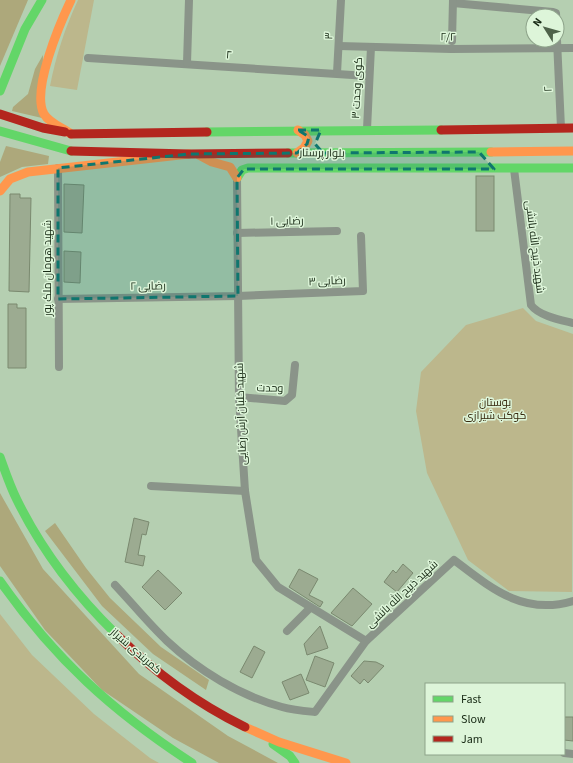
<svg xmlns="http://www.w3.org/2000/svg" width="573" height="763" viewBox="0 0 573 763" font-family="'Source Sans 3',Cairo,sans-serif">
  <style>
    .green { fill: #bcb78c }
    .forest { fill: #ada87b }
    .building { fill: #9cab91; stroke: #7a896f }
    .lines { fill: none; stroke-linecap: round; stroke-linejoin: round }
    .street { stroke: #8a9489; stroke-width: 8 }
    .fast { stroke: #63d668; stroke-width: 9 }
    .slow { stroke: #ff974d; stroke-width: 9 }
    .jam { stroke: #b3261e; stroke-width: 9 }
    .marked { fill: #0f766e; fill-opacity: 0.2; stroke: #0f766e; stroke-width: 3; stroke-dasharray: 8 5; stroke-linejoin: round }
    .labels { text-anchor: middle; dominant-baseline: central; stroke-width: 3; stroke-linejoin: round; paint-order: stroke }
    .street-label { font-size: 11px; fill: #162813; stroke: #ddf5d9 }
    .park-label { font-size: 11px; fill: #37290e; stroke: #ddf5d9 }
  </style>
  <rect width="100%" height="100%" fill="#b5cfb1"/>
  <g class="green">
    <path d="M78,0H94L77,90L50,86C56,55 65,28 78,0Z"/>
    <polygon points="523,308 536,321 573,334 572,592 509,591 468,560 427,473 416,411 421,372 466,325"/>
    <polygon points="0,614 32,655 94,714 150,758 159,763 0,763"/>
  </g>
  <g class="forest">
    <polygon points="0,0 28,0 0,66"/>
    <polygon points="43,55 42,118 12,111 13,107 28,94 35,69"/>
    <polygon points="6,146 49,156 48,164 22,167 0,177 0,162"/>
    <polygon points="0,493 43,569 139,674 228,736 278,763 219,763 173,738 102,690 45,630 0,566"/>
    <polygon points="55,523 86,568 110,598 161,647 209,680 206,690 153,654 102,606 45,531"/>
  </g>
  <g class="building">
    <rect x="476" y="176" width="18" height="55"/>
    <polygon points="64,184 84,185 82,233 64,232"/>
    <polygon points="10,194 20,194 20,198 31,198 29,292 9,291"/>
    <polygon points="64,251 81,252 80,283 64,282"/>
    <polygon points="8,304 17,304 17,308 26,308 26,368 8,368"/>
    <polygon points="134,518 149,522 146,535 142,534 138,555 145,556 143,566 125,562"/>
    <polygon points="403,564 413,573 397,592 384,582 393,570 396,573"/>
    <polygon points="299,569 318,579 309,595 323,602 320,607 289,587"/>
    <polygon points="158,570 182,593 165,610 142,587"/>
    <polygon points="353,588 372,604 352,626 331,613"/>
    <polygon points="320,626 328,648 307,655 304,644"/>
    <polygon points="254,646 265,652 252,678 240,672"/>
    <polygon points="315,656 334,663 325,687 306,680"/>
    <polygon points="364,661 376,662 384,666 368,683 364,679 360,684 351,676"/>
    <polygon points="301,674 309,693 290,700 282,682"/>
    <polygon points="564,717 573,717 573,741 564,740"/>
  </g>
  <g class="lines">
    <g class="street">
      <polyline points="453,3 553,12 556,13 557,33"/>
      <polyline points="557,40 561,128"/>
      <polyline points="452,41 453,0"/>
      <polyline points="339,46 451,49 573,48"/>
      <polyline points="88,58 368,76"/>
      <polyline points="187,63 189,0"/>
      <polyline points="337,73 341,0"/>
      <polyline points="367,129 371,47"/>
      <polyline points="58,168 59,367"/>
      <path d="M514,169L531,305C539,316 561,320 573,323"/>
      <polyline points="237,178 239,397 245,491 256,560 278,587 366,641"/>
      <polyline points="237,233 337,231"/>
      <polyline points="58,299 238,296 363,291 361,236"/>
      <polyline points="239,397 285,401 292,395 295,365"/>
      <polyline points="151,486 245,491"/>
      <path d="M115,585C132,603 148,623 167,641C198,670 240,696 282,707C292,710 304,711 315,712L366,641L454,560C491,588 523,616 573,601"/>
      <polyline points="287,631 310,608"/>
      <polyline points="564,753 573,754"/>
    </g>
    <g class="fast">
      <polyline points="0,91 25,29 42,0"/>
      <polyline points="0,131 71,151"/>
      <polyline points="207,132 441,130"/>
      <polyline points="288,153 491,152"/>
      <polyline points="237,178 242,170 248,168 573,168"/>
      <path d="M0,457C5,471 10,486 17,500C42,551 76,595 116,634"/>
      <path d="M0,581C55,659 112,711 192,763"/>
      <polyline points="273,744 290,756 295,763"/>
    </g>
    <g class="slow">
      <path d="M71,0C60,23 31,91 44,114C49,123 63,128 71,134"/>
      <polyline points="491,152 573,151"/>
      <polyline points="297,153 304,148 308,141 305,135 298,130"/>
      <polyline points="199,155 212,162 230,167 237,178"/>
      <polyline points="0,191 10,179 28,172 189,154"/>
      <polyline points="245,727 279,742 346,763"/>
    </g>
    <g class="jam">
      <polyline points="0,114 43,128 65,132"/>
      <polyline points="441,130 573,128"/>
      <polyline points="71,134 207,132"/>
      <polyline points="71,151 189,154 288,153"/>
      <path d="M116,634C153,671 198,704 245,727"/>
    </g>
  </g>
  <path class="marked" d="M298,130H321L315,144L323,153L479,152L494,169H244L237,178L238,296L58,299V168L189,154L297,153L307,144L309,137Z"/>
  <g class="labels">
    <g class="street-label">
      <text transform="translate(329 36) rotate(-88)">۳</text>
      <text transform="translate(448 37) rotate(1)">۲/۲</text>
      <text transform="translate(229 55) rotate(4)">۲</text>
      <text transform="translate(357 88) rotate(-87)">کوی وحدت ۳</text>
      <text transform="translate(548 89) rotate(-93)">۲</text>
      <text transform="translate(322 153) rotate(1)">بلوار پرستار</text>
      <text transform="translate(287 221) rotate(-1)">رضایی ۱</text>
      <text transform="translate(535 247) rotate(83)">شهید ذبیح الله بانشی</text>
      <text transform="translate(47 268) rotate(-90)">شهید هومان ملک پور</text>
      <text transform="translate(327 281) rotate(-2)">رضایی ۳</text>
      <text transform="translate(148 286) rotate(-1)">رضایی ۲</text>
      <text transform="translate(270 388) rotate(1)">وحدت</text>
      <text transform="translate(241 414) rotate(-92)">شهید خلبان آرش رضایی</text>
      <text transform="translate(402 594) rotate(-43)">شهید ذبیح الله بانشی</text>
      <text transform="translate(136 651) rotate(41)">کمربندی شیراز</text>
    </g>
    <g class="park-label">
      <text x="495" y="402">بوستان<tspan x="495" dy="13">کوکب شیرازی</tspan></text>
    </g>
  </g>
  <rect x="425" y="683" width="140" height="72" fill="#ddf5d9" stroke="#8da38a"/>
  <rect x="433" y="696" width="20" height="6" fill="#63d668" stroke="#8da38a"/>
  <text x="461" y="703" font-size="12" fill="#162813">Fast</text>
  <rect x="433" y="716" width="20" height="6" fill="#ff974d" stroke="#8da38a"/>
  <text x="461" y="723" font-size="12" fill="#162813">Slow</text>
  <rect x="433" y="736" width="20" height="6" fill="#b3261e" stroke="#8da38a"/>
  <text x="461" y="743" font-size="12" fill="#162813">Jam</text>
  <g transform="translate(545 28) rotate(307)"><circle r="19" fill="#ddf5d9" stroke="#8da38a"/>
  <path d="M0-3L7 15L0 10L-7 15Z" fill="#4e624a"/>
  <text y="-6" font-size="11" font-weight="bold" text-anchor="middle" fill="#162813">N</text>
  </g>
</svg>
